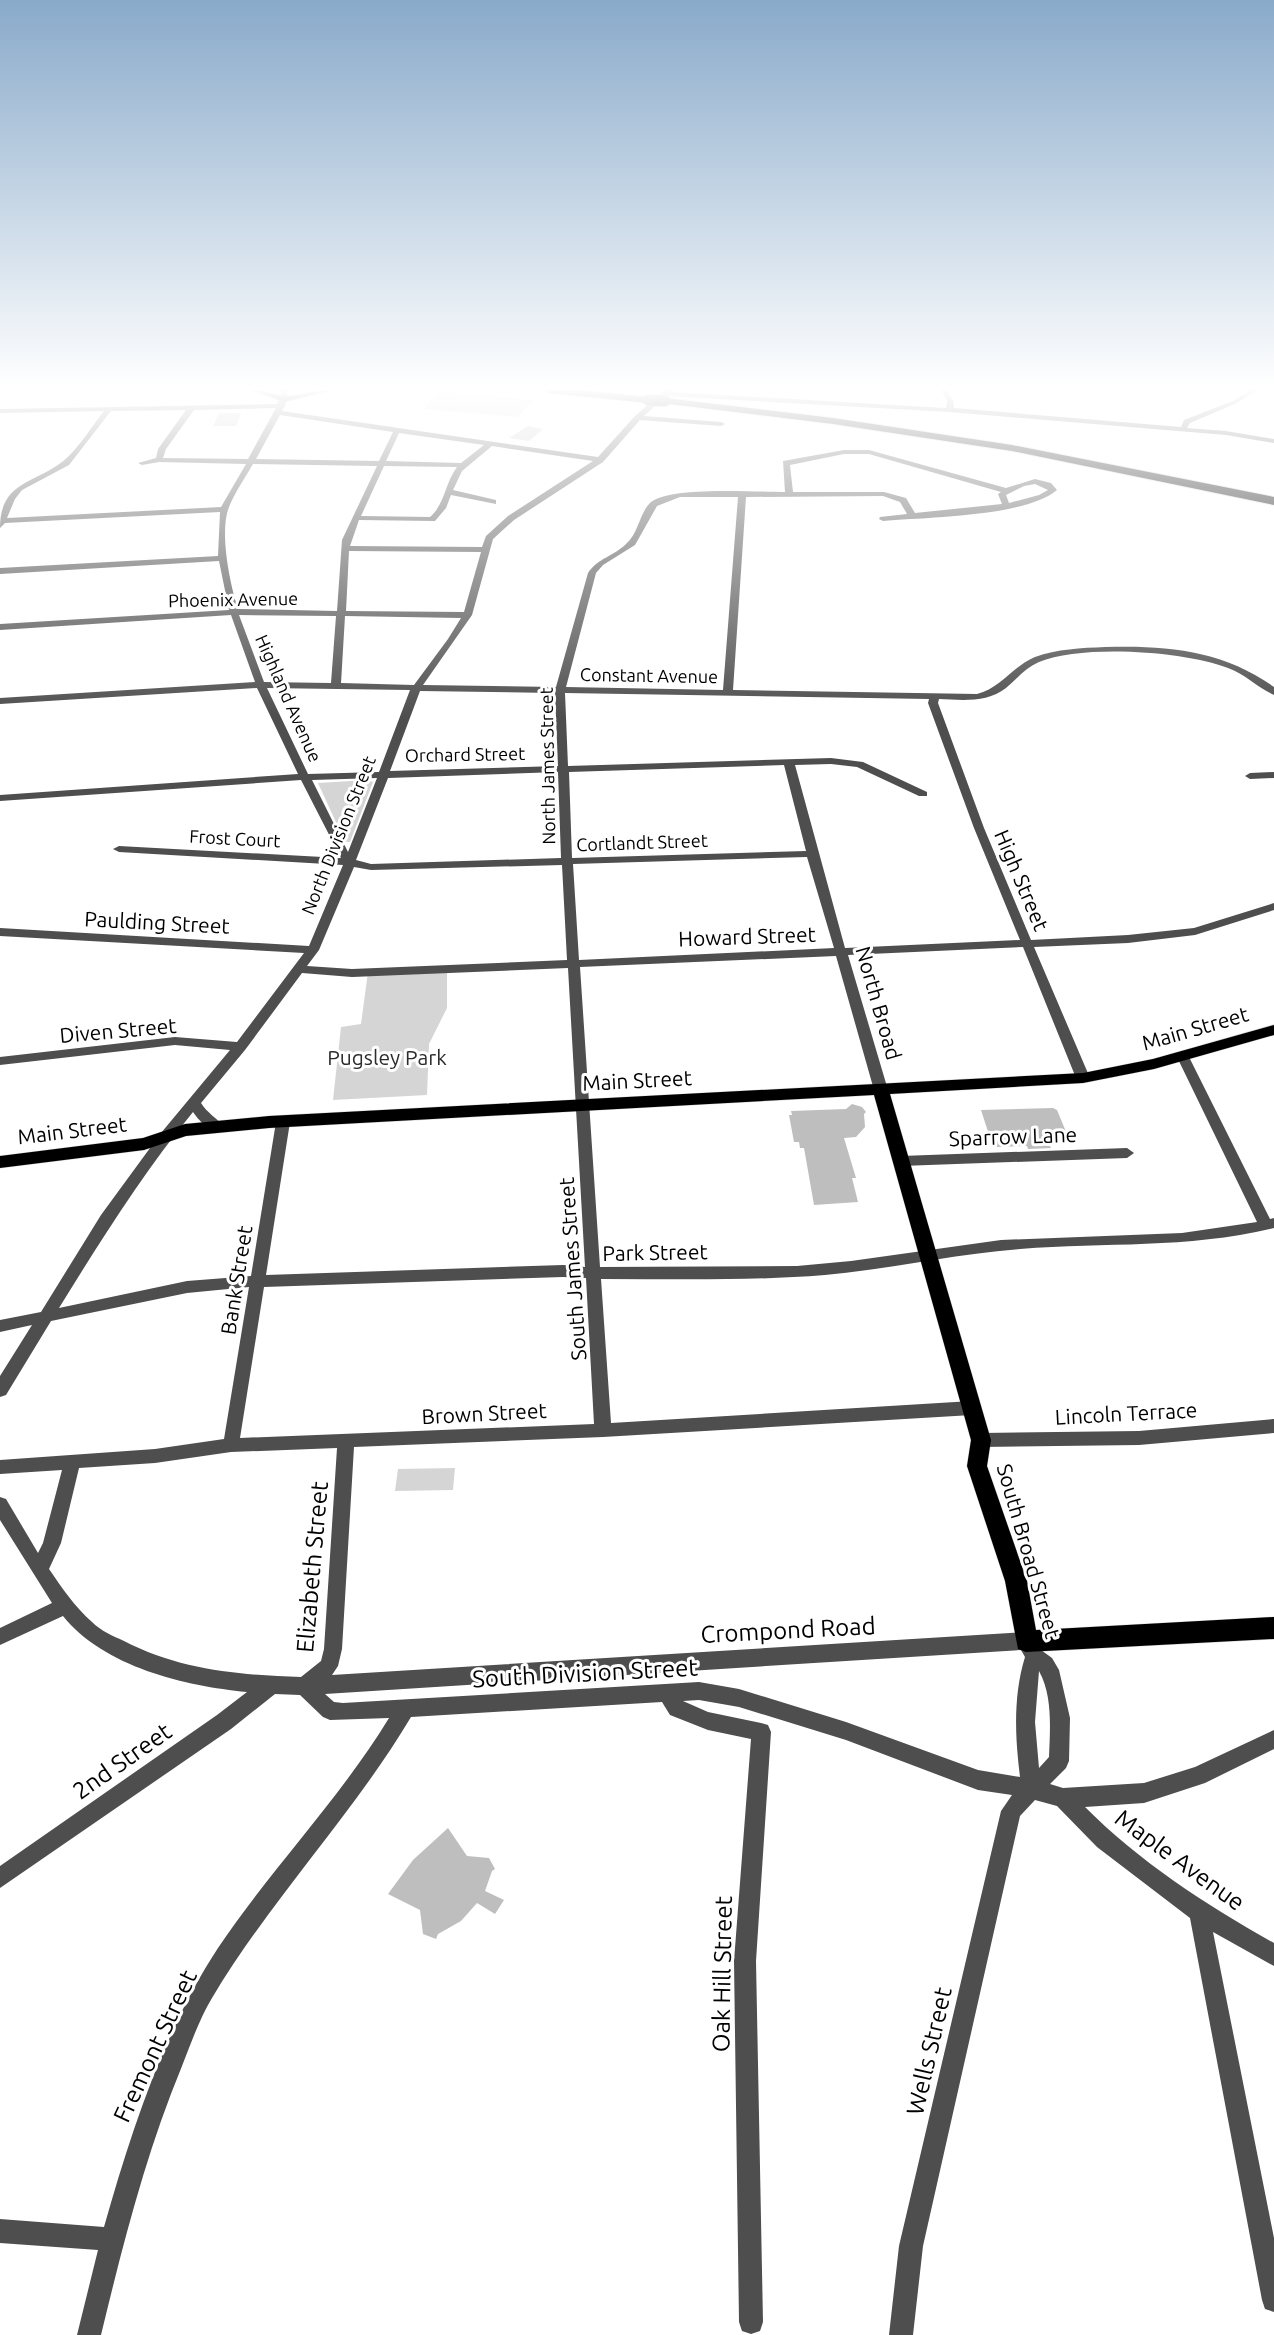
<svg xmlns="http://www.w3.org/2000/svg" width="1274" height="2335" viewBox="0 0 1274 2335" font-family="Ubuntu,sans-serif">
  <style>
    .green { fill: #d5d5d5 }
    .building { fill: #bebebe }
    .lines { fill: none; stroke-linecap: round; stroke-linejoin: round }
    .major-casing { stroke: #dbdbdb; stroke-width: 1 }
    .highway-casing { stroke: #dbdbdb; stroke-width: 2 }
    .minor { fill: #4e4e4e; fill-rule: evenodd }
    .major { fill: #000; fill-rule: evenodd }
    .highway { fill: #000; fill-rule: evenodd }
    .highway-bridge-casing { stroke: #dbdbdb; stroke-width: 12; stroke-linecap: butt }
    .highway-bridge { stroke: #000; stroke-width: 11 }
    .labels { text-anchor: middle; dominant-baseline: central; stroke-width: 6; stroke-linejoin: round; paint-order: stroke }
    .far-street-label { font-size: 18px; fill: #000; stroke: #fff }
    .street-label { font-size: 21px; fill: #000; stroke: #fff }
    .park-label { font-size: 21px; fill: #2c2c2c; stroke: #fff }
    .near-street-label { font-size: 24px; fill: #000; stroke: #fff }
  </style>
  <rect width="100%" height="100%" fill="#fff"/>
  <g class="green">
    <polygon points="438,392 533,400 518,417 423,409"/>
    <polygon points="368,780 373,782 350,842 345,842 318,783"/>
    <polygon points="368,972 447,972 447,1008 429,1044 427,1095 333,1100 341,1027 361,1024"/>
    <polygon points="455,1468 453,1490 395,1491 398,1469"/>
  </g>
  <g class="building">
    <polygon points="219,413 241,413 236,426 213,426"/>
    <polygon points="528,426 543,429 529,441 509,438"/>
    <polygon points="852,1104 862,1107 866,1112 864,1114 865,1127 856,1137 844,1138 856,1178 852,1178 858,1202 814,1205 804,1148 800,1148 799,1142 794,1142 789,1115 792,1115 791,1111 846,1109"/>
    <polygon points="1053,1108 1057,1110 1069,1139 1064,1144 1049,1144 1051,1148 1028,1149 1027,1146 997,1147 996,1144 992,1144 981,1110"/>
    <polygon points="448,1828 467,1856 489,1858 495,1869 492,1871 485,1891 504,1900 495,1914 477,1903 461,1921 438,1934 436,1939 423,1934 420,1910 388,1894 413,1860"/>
  </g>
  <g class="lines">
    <g class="major-casing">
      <polygon id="major" points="1274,1025 1274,1035 1154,1069 1083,1083 890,1094 991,1440 987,1466 1027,1581 1036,1630 1274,1617 1274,1639 1026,1652 1018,1649 1005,1581 967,1466 971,1440 874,1095 269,1128 186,1136 144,1150 0,1168 0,1156 143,1138 185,1124 269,1116 1083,1073 1153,1059"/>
    </g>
    <g class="highway-casing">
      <g id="highway">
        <path d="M251,390C263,390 274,395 285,396C301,396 316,390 332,390L284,402Z"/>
        <polygon points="544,390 579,390 648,397 653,400 648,403 549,393"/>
        <polygon points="665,398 833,418 1012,445 1274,497 1274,505 1012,451 833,424 661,403 660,401"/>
      </g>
    </g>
    <g class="minor">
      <path d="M282,390H288L285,406L282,411L598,457L635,416L665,390H672L671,392L946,408L947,401L941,390H947L953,401L954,408L1181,427L1184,420L1233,401L1250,390H1258L1237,403L1190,423L1187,428L1226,431L1274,439V443L1226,435L950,412L666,396L644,416L721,422L725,424L721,426L640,420L603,462L514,520L493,539L472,615L423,685L556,687L588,573C598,558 614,556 626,544C639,533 639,513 651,502C671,486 758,492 785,492L783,461L844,450H869L1006,488L1035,479L1051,483L1057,490C1025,517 926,517 883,521L879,519L880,517L907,514L900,502L883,496L746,497L733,690L977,694C1001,688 1013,666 1035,657C1057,649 1081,648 1105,647C1166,645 1223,650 1274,687V695C1258,688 1245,674 1228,668C1185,651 1082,644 1039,662C1025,668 1017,679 1006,688C987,703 962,700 939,699L938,703L984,828L1031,940L1128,935L1194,928L1274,903V910L1195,935L1128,943L1034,947L1090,1078L1088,1081H1078L1076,1078L1023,947L848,955L888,1090L881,1094L874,1090L836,956L580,967L600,1267L797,1266L851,1261L1001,1240L1182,1233L1257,1222L1176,1055L1182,1051L1188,1055L1270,1219L1274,1218V1228C1187,1249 1107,1242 1020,1249C954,1254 890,1269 825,1275C750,1281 675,1279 601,1279L611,1423L972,1401L978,1403L980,1408L978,1413L972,1415L603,1437L354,1447L342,1649L338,1666L332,1675L1026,1632L1032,1635L1041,1650L1052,1658L1059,1670L1070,1718L1069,1761L1066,1768L1050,1784L1063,1788L1144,1783L1195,1767L1274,1730V1749L1205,1783L1144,1803L1085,1807C1140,1862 1206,1905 1274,1943V1966L1213,1932L1274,2238V2312L1265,2309L1262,2300L1190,1918L1097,1847L1057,1806L1035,1800L1020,1816L923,2246L913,2335H889L899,2246L1001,1811L1012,1795L978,1790L846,1740L739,1707L699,1700L683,1701L708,1712L761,1723L768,1725L771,1732L756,1961L763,2322L760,2331L751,2334L742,2331L739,2322L734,1961L751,1739L708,1730L670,1715L662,1702L411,1717C352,1816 271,1899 212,1998C199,2020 191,2043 182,2066C146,2153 123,2244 101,2335H77L98,2250L0,2243V2219L104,2227C131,2132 164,2030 218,1948C271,1869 339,1800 389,1718L330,1720L323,1717L300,1695L275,1694L231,1729L0,1888V1866L217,1715L247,1692C185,1686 104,1667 63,1616L0,1645V1628L52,1603L0,1520V1497L6,1499L38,1553L43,1543L62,1470L0,1474V1460L155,1449L224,1439L249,1287L187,1293L51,1321L6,1395L0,1397V1376L32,1325L0,1332V1320L41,1312L101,1215L161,1133L230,1050L175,1045L0,1065V1057L175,1037L237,1042L304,953L0,936V928L309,946L343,865L119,852L113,849L119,846L341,858L301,780L0,801V795L298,774L257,688L0,704V698L255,682L231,615L0,630V624L229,610L219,561L0,574V568L218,556L220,512L5,523L0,528C0,482 33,484 62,462C77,451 92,426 104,411L0,413V409L277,404ZM276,408L248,459L163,458L166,449L194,410ZM186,410L158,449L156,458L138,463L142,465L159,462L246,464L221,507L7,518L15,499L22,490L69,465L111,411ZM280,415L393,432L379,461L256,459ZM399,433L484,445L461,463L386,461ZM492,446L593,461L508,516L486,536L482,547L350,546L359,520L435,521L446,508L451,495L496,504V500L453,490L462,471ZM844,454H869L1001,492L998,494L1002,504L915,513L906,498L884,492H793L790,465ZM253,464L377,466L342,540L337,611L238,609C230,584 219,532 229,507C235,492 245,478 253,464ZM384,466L457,467C445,483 445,504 430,517L361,516ZM1035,484L1048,490L1039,495L1009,503L1006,495L1024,486ZM680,497H738L723,690L566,687L596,573L603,565L635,545L657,506ZM349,551L481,552L464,612L346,611ZM239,615L336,616L331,683L264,682ZM345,616L461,618L448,639L414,685L341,683ZM267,688L410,690L379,772L308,774ZM420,691L555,693L558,766L390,771ZM565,693L929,699L928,703L974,828L1020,940L845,948L795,765L831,764L857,767L919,796H927V792L863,762L831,758L568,766ZM784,765L806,851L572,858L569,772ZM558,772L561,858L371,864L356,860L388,778ZM377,778L348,852L312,780ZM807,857L834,948L579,960L573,864ZM562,865L567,960L352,969L307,966L319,950L354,867L371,870ZM568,968L585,1267L563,1265L266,1275L290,1122L283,1117L276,1122L251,1276L187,1281L59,1308C101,1240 143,1173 193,1112C199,1121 210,1133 222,1130L224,1127C217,1118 207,1113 201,1103L245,1050L302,973L352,977ZM563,1277L586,1278L594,1424L240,1438L264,1287ZM337,1448L324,1649L321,1661L301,1677C239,1675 180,1670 124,1641C113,1636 101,1631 92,1622C75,1607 62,1588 49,1569L61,1543L79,1468L155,1463L231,1452ZM1021,1650L1025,1657C1013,1696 1015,1737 1020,1777L978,1770L846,1722L739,1689L699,1682L343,1703L334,1702L325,1694ZM1039,1671C1053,1696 1050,1730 1049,1757L1039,1768L1035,1722Z"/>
      <polygon points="1274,772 1274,778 1250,779 1245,776 1250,773"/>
      <polygon points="1127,1148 1134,1153 1127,1158 901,1166 894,1161 901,1156"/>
      <polygon points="1274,1419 1274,1433 1139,1445 981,1447 975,1445 973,1440 975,1435 981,1433 1139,1431"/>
    </g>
    <use href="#major" class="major"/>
    <use href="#highway" class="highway"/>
    <g class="highway-bridge-casing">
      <polyline id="highway-bridge" points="648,400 665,401"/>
    </g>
    <use href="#highway-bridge" class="highway-bridge"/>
  </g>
  <linearGradient id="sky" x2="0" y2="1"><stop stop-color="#89aaca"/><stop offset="0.54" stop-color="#fff"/><stop offset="1" stop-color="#fff" stop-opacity="0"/></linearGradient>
  <rect width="1274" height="717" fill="url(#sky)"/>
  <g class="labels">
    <g class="far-street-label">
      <text transform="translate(233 599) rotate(-1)">Phoenix Avenue</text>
      <text transform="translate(649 675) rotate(1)">Constant Avenue</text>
      <text transform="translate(289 698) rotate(66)">Highland Avenue</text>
      <text transform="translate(465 754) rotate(-1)">Orchard Street</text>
      <text transform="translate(547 766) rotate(-91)">North James Street</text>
      <text transform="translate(338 835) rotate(-68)">North Division Street</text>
      <text transform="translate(235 838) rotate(3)">Frost Court</text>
      <text transform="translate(642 842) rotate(-2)">Cortlandt Street</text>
    </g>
    <g class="street-label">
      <text transform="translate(1022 880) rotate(67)">High Street</text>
      <text transform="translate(157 922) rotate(3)">Paulding Street</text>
      <text transform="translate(747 936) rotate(-2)">Howard Street</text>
      <text transform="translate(879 1003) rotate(74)">North Broad</text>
      <text transform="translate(1195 1028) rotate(-16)">Main Street</text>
      <text transform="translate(118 1030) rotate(-5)">Diven Street</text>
      <text transform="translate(637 1080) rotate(-3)">Main Street</text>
      <text transform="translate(72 1130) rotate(-7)">Main Street</text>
      <text transform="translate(1013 1136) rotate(-2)">Sparrow Lane</text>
      <text transform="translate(655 1252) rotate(-1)">Park Street</text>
      <text transform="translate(572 1269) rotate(-94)">South James Street</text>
      <text transform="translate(236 1280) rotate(-81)">Bank Street</text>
      <text transform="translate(484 1413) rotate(-3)">Brown Street</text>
      <text transform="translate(1126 1413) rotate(-3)">Lincoln Terrace</text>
      <text transform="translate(1029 1551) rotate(74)">South Broad Street</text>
    </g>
    <g class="park-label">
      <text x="387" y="1057">Pugsley Park</text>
    </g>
    <g class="near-street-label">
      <text transform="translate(312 1567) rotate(-85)">Elizabeth Street</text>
      <text transform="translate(788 1630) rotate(-3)">Crompond Road</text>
      <text transform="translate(585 1673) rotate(-3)">South Division Street</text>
      <text transform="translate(122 1761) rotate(-35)">2nd Street</text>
      <text transform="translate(1180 1860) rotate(36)">Maple Avenue</text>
      <text transform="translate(722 1974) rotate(-89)">Oak Hill Street</text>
      <text transform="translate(155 2046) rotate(-65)">Fremont Street</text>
      <text transform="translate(929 2051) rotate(-77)">Wells Street</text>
    </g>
  </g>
</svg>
